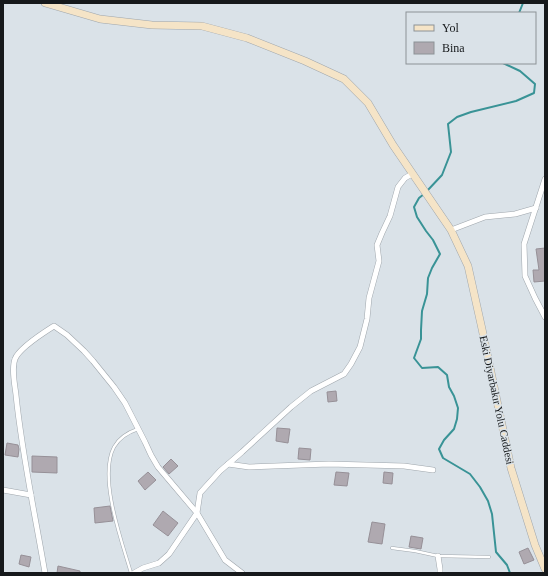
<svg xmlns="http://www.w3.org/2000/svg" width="548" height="576" viewBox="0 0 548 576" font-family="'Times New Roman',serif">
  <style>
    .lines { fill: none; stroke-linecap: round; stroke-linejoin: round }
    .stream { stroke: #399396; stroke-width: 2 }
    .building { fill: #afa9b0; stroke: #969097 }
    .lane-casing { stroke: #9fa6ac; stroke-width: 3.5 }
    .street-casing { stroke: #9fa6ac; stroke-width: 6 }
    .secondary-casing { stroke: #9fa6ac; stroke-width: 8 }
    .lane { stroke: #fff; stroke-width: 2.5 }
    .street { stroke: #fff; stroke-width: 5 }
    .secondary { stroke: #f5e4c7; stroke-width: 7 }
    .labels { text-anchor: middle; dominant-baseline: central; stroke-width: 3; stroke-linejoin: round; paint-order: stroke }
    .street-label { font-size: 11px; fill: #16191b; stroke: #dae2e8 }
  </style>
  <rect width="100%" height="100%" fill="#dae2e8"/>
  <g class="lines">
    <g class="stream">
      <polyline points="519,13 523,3"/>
      <polyline points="427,191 442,175 451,152 448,124 457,117 471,112 516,101 534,93 535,84 520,71 503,63"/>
      <polyline points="424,194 419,198 414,207 417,217 426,231 433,240 440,254 432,268 428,278 427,294 422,311 421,330 421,339 414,358 422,368 438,367 447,375 449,387 454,396 458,408 457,419 454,429 444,440 439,449 443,458 470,474 480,487 488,501 492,514 496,552 507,565 510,573"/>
    </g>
  </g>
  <g class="building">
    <polygon points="545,248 545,281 534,282 533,270 539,270 536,249"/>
    <polygon points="336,391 337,401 328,402 327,392"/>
    <polygon points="277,428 290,429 288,443 276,441"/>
    <polygon points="7,443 18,445 19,449 18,457 5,455"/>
    <polygon points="299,448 311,449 310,460 298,459"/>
    <polygon points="32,456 57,457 57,473 32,472"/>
    <polygon points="171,459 178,466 169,474 163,467"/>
    <polygon points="148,472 156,480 145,490 138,481"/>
    <polygon points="336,472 349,473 347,486 334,485"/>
    <polygon points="384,472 393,473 392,484 383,483"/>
    <polygon points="110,506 113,521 95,523 94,508"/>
    <polygon points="163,511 178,523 168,536 153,525"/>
    <polygon points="372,522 385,524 382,544 368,542"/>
    <polygon points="411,536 423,538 421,549 409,547"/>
    <polygon points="528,548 534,560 524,564 519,552"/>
    <polygon points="21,555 31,557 29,567 19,564"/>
    <polygon points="58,566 80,571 80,573 57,573"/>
  </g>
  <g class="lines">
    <g class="lane-casing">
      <g id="lane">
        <polyline points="392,548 415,551 438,556 489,557"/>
        <path d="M131,573C122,542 98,477 114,447C119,438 129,432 138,429"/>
      </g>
    </g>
    <g class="street-casing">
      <g id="street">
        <polyline points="545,179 524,244 525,276 535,298 545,317"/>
        <polyline points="451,230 485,217 515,214 536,208"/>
        <polyline points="228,464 249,467 329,464 404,466 433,470"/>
        <polyline points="3,490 31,495"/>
        <polyline points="438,556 440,569 440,573"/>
        <path d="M45,573C35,514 22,455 16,395C15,385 11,369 15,359C19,348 43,333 54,326L67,335L84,351L93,361L114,387L125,403L145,442L151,455L158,467L197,513L225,560L242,573"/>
        <polyline points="134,573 143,568 159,563 169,554 197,513 200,493 220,471 242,452 291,407 311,391 344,374 351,364 360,347 367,319 369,298 379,261 377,245 382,233 390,216 398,187 405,178 412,174"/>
      </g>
    </g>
    <g class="secondary-casing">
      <polyline id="secondary" points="45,3 100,19 152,25 202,26 247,38 305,61 344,79 368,103 393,145 451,230 468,266 482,329 511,468 535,545 545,569"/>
    </g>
    <use href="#lane" class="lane"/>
    <use href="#street" class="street"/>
    <use href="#secondary" class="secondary"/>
  </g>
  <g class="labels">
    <g class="street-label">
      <text transform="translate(497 400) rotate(78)">Eski Diyarbakır Yolu Caddesi</text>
    </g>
  </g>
  <rect width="548" height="576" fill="none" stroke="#16191b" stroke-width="8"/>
  <rect x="406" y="12" width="130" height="52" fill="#dae2e8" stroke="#8c9296"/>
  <rect x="414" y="25" width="20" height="6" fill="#f5e4c7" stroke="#8c9296"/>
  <text x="442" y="32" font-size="12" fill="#16191b">Yol</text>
  <rect x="414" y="42" width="20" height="12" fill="#afa9b0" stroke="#8c9296"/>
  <text x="442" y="52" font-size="12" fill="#16191b">Bina</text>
</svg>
